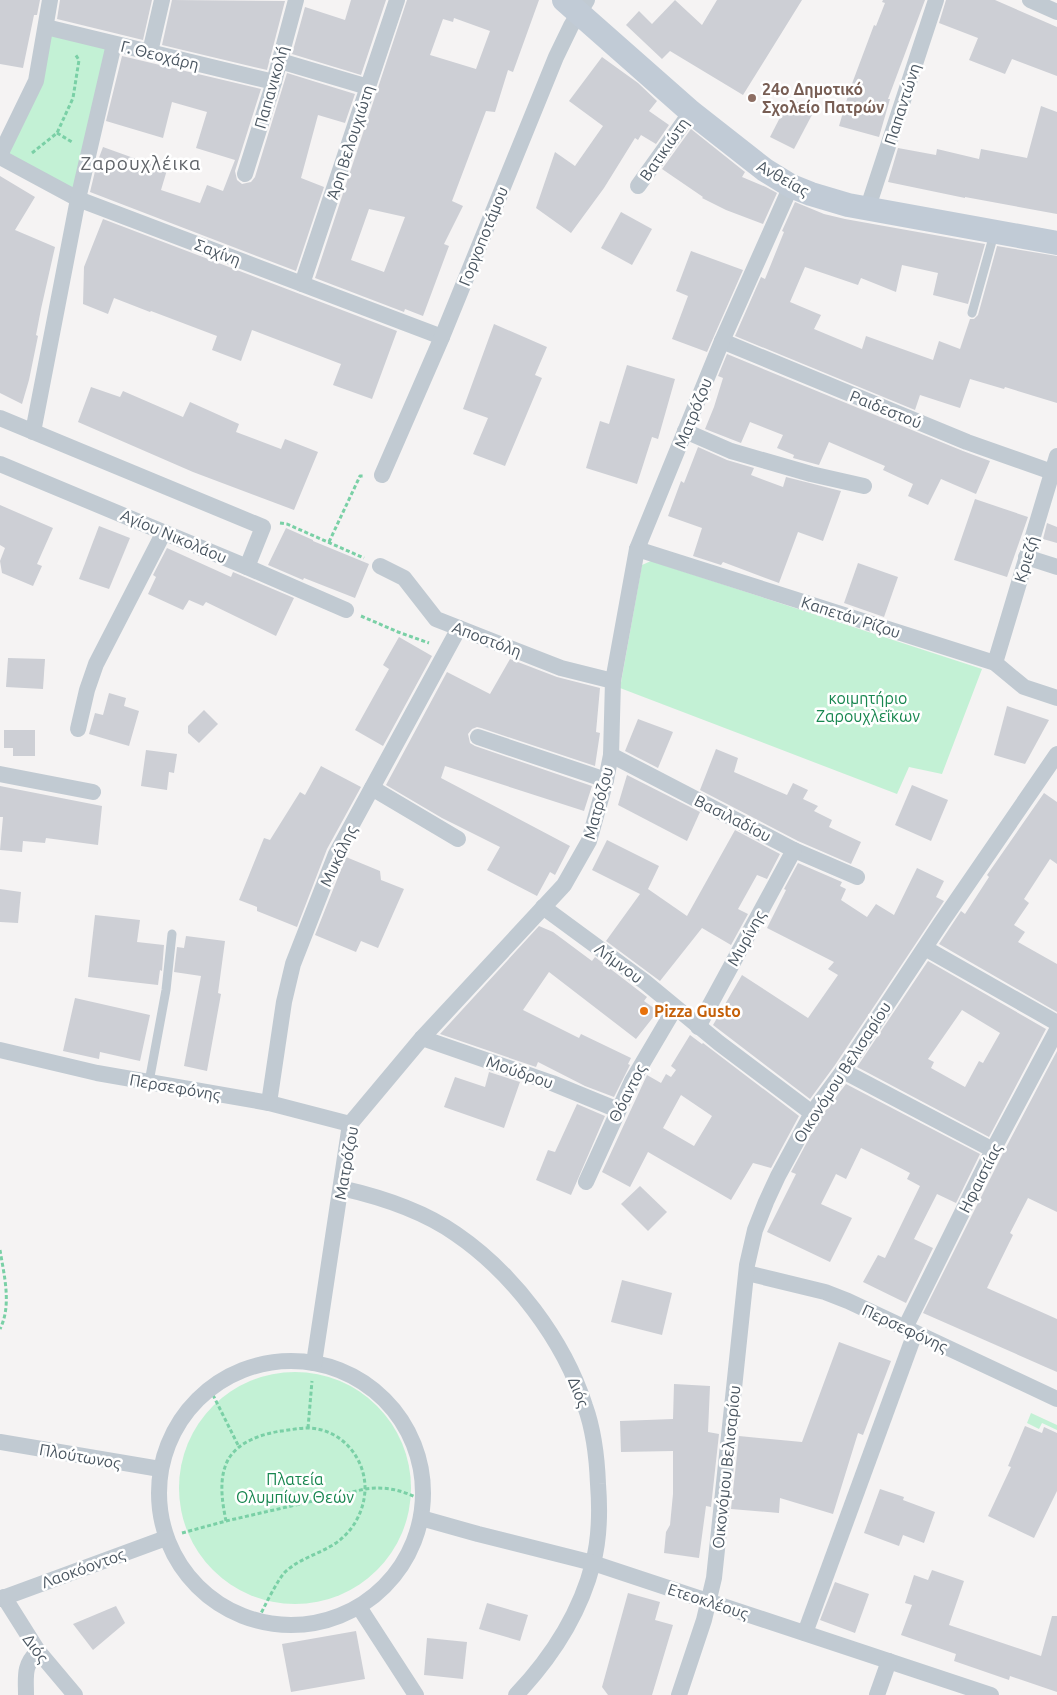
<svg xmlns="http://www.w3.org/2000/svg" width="1057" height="1695" viewBox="0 0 1057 1695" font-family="Ubuntu,sans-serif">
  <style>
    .green { fill: #c3f1d5 }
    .building { fill: #cdcfd5; fill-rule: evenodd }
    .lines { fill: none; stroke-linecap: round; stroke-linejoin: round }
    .path { stroke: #7ad0a6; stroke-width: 3; stroke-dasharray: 4 2.5; stroke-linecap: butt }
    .lane { stroke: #c1cad2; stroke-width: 9 }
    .street { stroke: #c1cad2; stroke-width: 16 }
    .secondary { stroke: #c1cbd6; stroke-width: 24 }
    .education-dot { fill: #8d6e63; stroke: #fff; stroke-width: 2 }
    .food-dot { fill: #e8710a; stroke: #fff; stroke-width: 2 }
    .labels { text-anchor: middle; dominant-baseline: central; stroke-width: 5; stroke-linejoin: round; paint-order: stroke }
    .street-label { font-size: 16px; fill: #4a5661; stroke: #fff }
    .education-label { font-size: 16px; font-weight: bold; fill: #785e54; stroke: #fff; text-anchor: start }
    .park-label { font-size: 16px; fill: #17864f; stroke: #fff }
    .food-label { font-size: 16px; font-weight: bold; fill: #c56008; stroke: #fff; text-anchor: start }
    .quarter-label { font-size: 19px; letter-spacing: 1px; fill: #5f6368; stroke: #fff }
  </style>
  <rect width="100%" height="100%" fill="#f5f3f3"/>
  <g class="green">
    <polygon points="46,27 114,44 78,199 0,157 36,81"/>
    <polygon points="651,561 982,669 942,774 909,767 897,794 620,688 642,565"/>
    <circle cx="295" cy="1488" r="116"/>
    <polygon points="1031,1413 1057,1425 1057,1430 1042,1423 1039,1429 1027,1423"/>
  </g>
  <g class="building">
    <polygon points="0,0 40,0 37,15 34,15 23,68 0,64"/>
    <polygon points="60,0 152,0 143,40 57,19"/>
    <polygon points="172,0 285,1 267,70 162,45"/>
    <polygon points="351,0 386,0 361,75 292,54 305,7 345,20"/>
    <path d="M407,0H539L513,72L508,70L495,112L486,111L452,201L463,206L444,244L449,246L423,316L405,309L404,312L315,278ZM454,18L490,31L476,69L430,55L443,19L453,22ZM369,209L405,217L384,272L351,260Z"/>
    <polygon points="675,0 702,25 717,0 802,0 743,95 670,51 662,59 626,25 639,11 652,24"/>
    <polygon points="883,0 925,0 888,99 890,99 879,137 839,126 850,89 874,25 876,26 885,3 882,2"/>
    <polygon points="946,0 995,0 1057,27 1057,76 1012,59 1005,74 969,60 978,38 939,23"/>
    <polygon points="122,56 261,89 235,171 237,180 242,184 251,182 255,177 287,73 355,94 345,123 318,115 301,178 324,187 296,271 90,192 97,163 103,147 167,170 161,190 200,203 207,185 223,191 235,160 196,148 207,112 172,102 163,138 106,121"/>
    <polygon points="602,57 638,83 657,101 649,111 669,125 656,144 641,135 638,140 635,138 604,188 571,233 536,208 555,152 575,166 603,126 569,101"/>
    <polygon points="790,98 814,111 794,149 770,137"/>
    <polygon points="1041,106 1057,112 1057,214 965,197 965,198 888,182 898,148 936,155 937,149 979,159 981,149 1027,158"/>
    <polygon points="691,129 745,172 742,177 766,187 777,193 763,224 726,210 702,198 703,197 662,169"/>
    <polygon points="0,176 35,197 15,230 55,247 41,309 36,335 38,336 29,380 22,404 0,393"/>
    <polygon points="795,202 824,214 845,219 985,244 968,304 933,295 938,273 902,265 896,292 861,278 858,285 805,267 790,302 821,315 814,329 862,349 866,336 933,360 939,341 960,349 970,319 974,319 978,315 997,246 1057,256 1057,403 1005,387 1004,389 970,379 960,408 920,395 915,410 735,336 761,277 765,279 784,232 782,231"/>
    <polygon points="621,212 652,229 632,265 601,248"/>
    <polygon points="103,219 397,331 372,399 333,385 341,364 252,330 241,361 212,350 217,336 151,311 150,312 114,298 108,314 83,304 84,267"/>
    <polygon points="691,251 743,270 707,352 672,339 688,296 676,291"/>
    <polygon points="494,324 547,347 535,375 542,378 505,466 473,454 488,418 463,409"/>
    <polygon points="727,354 963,451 990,461 976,494 941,479 928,505 908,496 913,484 883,470 885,466 829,442 819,465 793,458 794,455 777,448 783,435 750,422 741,443 705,429 714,407 723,378 718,376"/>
    <polygon points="627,365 675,379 658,439 652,437 637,484 586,468 600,421 609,424"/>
    <polygon points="91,387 120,397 123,391 183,417 190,402 239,424 236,432 281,449 285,439 318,452 294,510 193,472 78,422"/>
    <polygon points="698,447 727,460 754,468 751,475 783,487 786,477 841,491 823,541 798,532 779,583 723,562 721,565 693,556 702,528 668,516 681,481 684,483"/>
    <polygon points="975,499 1028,517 1007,577 954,560"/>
    <polygon points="0,505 53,528 37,564 42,566 33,586 2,573 0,561 5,548 0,545"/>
    <polygon points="1047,523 1057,527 1057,543 1043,539"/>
    <polygon points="99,526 130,538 109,589 79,579"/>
    <polygon points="286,528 313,540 313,541 369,564 355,598 304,578 303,580 268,565"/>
    <polygon points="167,548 231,577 233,572 294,598 276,636 206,602 203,606 189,600 183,610 148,594 156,577 153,575"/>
    <polygon points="858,563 898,577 884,617 844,603"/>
    <polygon points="399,637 432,656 383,746 355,730 389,669 383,665"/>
    <polygon points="8,658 45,659 43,689 6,687"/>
    <polygon points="510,659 557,677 600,688 596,732 600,733 595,766 481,728 477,727 472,729 468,734 470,743 475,746 592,786 584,811 445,766 441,778 570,846 555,875 550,872 537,896 487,870 500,847 442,818 386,785 447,672 490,694"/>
    <polygon points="109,693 126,698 124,706 139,711 129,746 89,734 95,713 103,715"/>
    <polygon points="1007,706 1049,720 1025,764 994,755"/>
    <polygon points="204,710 218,724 199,743 188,733 188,726"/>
    <polygon points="638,719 673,732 658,768 625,751"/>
    <polygon points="4,730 35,730 35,756 13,756 13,748 4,748"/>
    <polygon points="716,749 738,758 734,772 787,795 793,783 808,790 803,799 818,806 814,811 832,820 829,827 861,842 851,864 798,841 700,790"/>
    <polygon points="146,750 177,754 174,773 169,772 167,790 141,786"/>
    <polygon points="321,766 361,787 327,849 297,927 257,911 257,907 239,900 264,838 270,840 300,792 305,795"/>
    <polygon points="627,775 700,812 687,841 618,805"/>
    <polygon points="912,785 948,800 931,841 895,825"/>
    <polygon points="0,786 102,806 98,845 46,838 45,843 23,841 22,852 0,850 3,817 0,817"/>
    <polygon points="1044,793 1057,802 1057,864 1050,859 1024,899 1029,903 1014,925 1025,932 1018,942 1057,964 1057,1012 939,944 961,911 965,914 989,877 987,875"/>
    <polygon points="735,830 780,854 767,879 757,875 738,909 748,914 731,945 702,928 660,981 606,941 640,894 592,870 607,840 659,866 648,889 687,916"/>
    <polygon points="346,857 380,871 381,880 404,889 378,948 361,941 356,952 315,935"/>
    <polygon points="798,863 842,882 840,886 846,889 841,900 867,917 876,904 894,915 917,868 944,881 936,897 944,901 835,1065 810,1099 713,1025 742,975 808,1018 838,975 828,969 834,962 767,928 786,890 784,889"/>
    <polygon points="0,889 21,892 18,923 0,922"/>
    <polygon points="95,915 140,920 137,942 164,945 162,971 160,970 158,985 88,977"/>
    <polygon points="539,926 553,932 592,961 595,957 647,997 644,1001 658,1011 636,1039 549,972 523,1010 579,1038 581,1034 631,1058 628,1064 630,1065 614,1097 585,1086 538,1062 536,1067 440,1034"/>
    <polygon points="186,936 225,941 218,993 221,994 207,1071 184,1066 201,976 174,972 177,947 184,948"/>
    <path d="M928,961L1046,1029L989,1137L857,1067ZM962,1010L1000,1033L983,1063L979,1061L965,1087L931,1068L934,1062L928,1059Z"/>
    <polygon points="75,998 150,1015 140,1061 100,1052 99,1059 63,1051"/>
    <path d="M690,1035L702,1044L703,1043L799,1116L771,1168L753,1163L731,1200L648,1152L630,1187L602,1172L647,1075L661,1083L666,1074L671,1077L676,1070L671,1066ZM681,1095L712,1116L694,1146L663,1128Z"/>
    <polygon points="1057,1051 1057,1212 1028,1198 1010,1233 1013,1235 987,1288 1057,1319 1057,1372 923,1313 1002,1155"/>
    <polygon points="489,1072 520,1082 504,1128 444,1107 455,1077 485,1087"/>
    <polygon points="846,1084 980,1154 956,1203 937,1194 914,1239 933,1248 906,1303 863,1282 878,1255 885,1258 920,1186 907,1179 910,1173 889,1162 861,1148 846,1179 836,1174 821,1204 852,1218 830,1262 767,1232 796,1174 791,1172 820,1118"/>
    <polygon points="577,1104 605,1116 571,1195 536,1180 548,1150 555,1152"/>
    <polygon points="640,1186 667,1212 648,1231 621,1204"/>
    <polygon points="622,1280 672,1293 662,1335 611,1322"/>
    <polygon points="839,1342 891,1361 863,1435 858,1433 833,1514 780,1498 779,1513 731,1509 739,1436 802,1442"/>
    <polygon points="674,1384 710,1386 708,1432 719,1434 711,1507 706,1506 699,1558 664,1553 666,1532 670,1525 673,1494 673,1451 621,1452 620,1421 673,1419"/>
    <polygon points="1025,1426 1042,1433 1044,1427 1057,1433 1057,1491 1034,1538 988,1516 1011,1467 1008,1466"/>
    <polygon points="880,1489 904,1497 903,1500 935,1512 924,1543 903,1535 899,1546 864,1533"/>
    <polygon points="932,1570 964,1581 949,1625 1041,1656 1052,1616 1057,1616 1057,1692 1010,1676 1009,1680 954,1661 956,1654 901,1635 912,1605 905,1603 914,1575 928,1580"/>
    <polygon points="835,1582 869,1594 855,1633 820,1620"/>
    <polygon points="628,1593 660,1602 655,1620 673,1625 652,1695 608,1695 602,1687"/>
    <polygon points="487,1603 528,1615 520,1641 479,1629"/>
    <polygon points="116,1606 125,1623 93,1650 73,1624"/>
    <polygon points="356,1631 365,1679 291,1692 282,1644"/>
    <polygon points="427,1638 467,1642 463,1679 424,1675"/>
  </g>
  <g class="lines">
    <g class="path">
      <polyline points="57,133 72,142"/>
      <polyline points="32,153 57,133 73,98 79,60 75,54"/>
      <polyline points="280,523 287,524 364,558"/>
      <polyline points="329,542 360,476 364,476"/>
      <polyline points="361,616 398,632 429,643"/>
      <path d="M0,1250C4,1275 12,1305 0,1329"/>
      <polyline points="210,1389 239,1447"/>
      <polyline points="308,1428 312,1381"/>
      <path d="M226,1521C222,1501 218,1477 229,1458C240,1441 262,1434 281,1431C290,1430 299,1428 307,1428C341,1428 366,1458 365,1490C364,1513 351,1535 331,1546C316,1555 299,1559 285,1572C276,1582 264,1608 257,1621"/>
      <path d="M182,1533L226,1521L365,1489C385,1486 403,1490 421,1500"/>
    </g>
    <g class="lane">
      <polyline points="972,313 994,234"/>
      <polyline points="149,1082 166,990 172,934"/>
    </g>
    <g class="street">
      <polyline points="1030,0 1057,12"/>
      <polyline points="46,27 274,82"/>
      <polyline points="150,52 162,0"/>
      <polyline points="280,61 368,87"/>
      <polyline points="0,155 36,81 50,0"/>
      <polyline points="0,157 78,199 442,337"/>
      <polyline points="245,174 274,82 296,0"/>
      <polyline points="638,186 691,112"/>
      <polyline points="868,207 936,0"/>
      <polyline points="302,284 397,0"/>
      <polyline points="722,341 967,442 1052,472"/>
      <polyline points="0,418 263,527 247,567"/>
      <polyline points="685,431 731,451 811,474 864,486"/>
      <polyline points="33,432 78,199 114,44"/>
      <polyline points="0,464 247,567 346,610"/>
      <polyline points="382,475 442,337 556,57 571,26 587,0"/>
      <polyline points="637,549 995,663 1024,687 1057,698"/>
      <polyline points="1026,557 1057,567"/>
      <polyline points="380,566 404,578 436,619 561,668 613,681"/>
      <polyline points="995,663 1057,456"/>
      <polyline points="78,729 87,690 96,664 164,532"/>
      <polyline points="478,737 606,780"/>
      <polyline points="611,755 794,850 857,877"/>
      <polyline points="0,774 93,792"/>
      <polyline points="372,788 458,839"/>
      <polyline points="543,907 645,982 719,1043 812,1113"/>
      <polyline points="925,948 1057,1023"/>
      <polyline points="698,1027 794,850"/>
      <polyline points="422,1038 552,1083 618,1110"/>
      <polyline points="0,1050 97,1073 269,1103 350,1124"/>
      <polyline points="843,1071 993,1150"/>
      <polyline points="269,1103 284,1002 293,964 336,854 459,628"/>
      <polyline points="586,1182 632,1081 675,1008"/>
      <path d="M341,1188C381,1197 422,1210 456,1234C513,1273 564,1340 585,1406C594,1431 597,1458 598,1484C600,1510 600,1537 593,1563C580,1614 552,1657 516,1695"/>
      <polyline points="747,1273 825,1292 848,1301 1057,1399"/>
      <polyline points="905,1328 993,1150 1057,1030"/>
      <circle cx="291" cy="1493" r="132"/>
      <polyline points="314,1363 350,1124 422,1038 564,885 589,841 606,780 611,755 613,681 637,549 722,341 791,186"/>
      <polyline points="0,1442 160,1469"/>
      <polyline points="421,1518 478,1534 593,1563 991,1695"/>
      <polyline points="4,1597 38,1651 75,1695"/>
      <polyline points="0,1599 166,1538"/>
      <polyline points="359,1607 416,1695"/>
      <polyline points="805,1633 915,1333"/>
      <path d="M26,1695C26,1676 23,1666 38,1651"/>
      <polyline points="679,1695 704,1620 714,1578 747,1265 755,1230 766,1202 778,1176 812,1113 843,1071 941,923 1057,754"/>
      <polyline points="877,1695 889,1661"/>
    </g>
    <polyline class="secondary" points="564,0 691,112 765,170 791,186 811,194 848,205 1057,243"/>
  </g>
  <circle class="education-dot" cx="752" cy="98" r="5"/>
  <circle class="food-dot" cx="644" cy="1011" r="5"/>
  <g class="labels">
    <g class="street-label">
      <text transform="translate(160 55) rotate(14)">Γ. Θεοχάρη</text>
      <text transform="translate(271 87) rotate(-74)">Παπανικολή</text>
      <text transform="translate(902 104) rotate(-72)">Παπαντώνη</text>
      <text transform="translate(350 142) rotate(-72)">Άρη Βελουχιώτη</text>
      <text transform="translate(664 149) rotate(-55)">Βατικιώτη</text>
      <text transform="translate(783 178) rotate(29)">Ανθείας</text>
      <text transform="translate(483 236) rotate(-68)">Γοργοποτάμου</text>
      <text transform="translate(218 252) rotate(21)">Σαχίνη</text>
      <text transform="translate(886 409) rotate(22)">Ραιδεστού</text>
      <text transform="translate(693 413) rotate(-68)">Ματρόζου</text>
      <text transform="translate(174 536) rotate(23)">Αγίου Νικολάου</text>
      <text transform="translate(1026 559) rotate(-73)">Κριεζή</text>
      <text transform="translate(851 617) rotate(18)">Καπετάν Ρίζου</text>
      <text transform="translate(487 639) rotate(21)">Αποστόλη</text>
      <text transform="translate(598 803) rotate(-75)">Ματρόζου</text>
      <text transform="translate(733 818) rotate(27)">Βασιλαδίου</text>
      <text transform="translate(338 856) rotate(-65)">Μυκάλης</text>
      <text transform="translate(746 938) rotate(-61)">Μυρίνης</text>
      <text transform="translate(619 963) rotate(37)">Λήμνου</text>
      <text transform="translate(520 1072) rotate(19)">Μούδρου</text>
      <text transform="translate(842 1072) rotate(-57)">Οικονόμου Βελισαρίου</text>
      <text transform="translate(175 1087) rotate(10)">Περσεφόνης</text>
      <text transform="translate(627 1093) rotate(-63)">Θόαντος</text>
      <text transform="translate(346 1163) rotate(-80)">Ματρόζου</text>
      <text transform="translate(980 1178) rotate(-63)">Ηφαιστίας</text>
      <text transform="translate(905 1328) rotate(25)">Περσεφόνης</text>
      <text transform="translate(579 1392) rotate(69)">Διός</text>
      <text transform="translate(80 1456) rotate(10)">Πλούτωνος</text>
      <text transform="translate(726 1467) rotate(-84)">Οικονόμου Βελισαρίου</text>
      <text transform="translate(83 1568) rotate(-20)">Λαοκόοντος</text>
      <text transform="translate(708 1601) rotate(18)">Ετεοκλέους</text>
      <text transform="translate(36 1648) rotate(54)">Διός</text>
    </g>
    <g class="education-label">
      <text x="762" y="89">24ο Δημοτικό<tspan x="762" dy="18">Σχολείο Πατρών</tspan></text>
    </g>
    <g class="park-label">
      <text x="868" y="698">κοιμητήριο<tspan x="868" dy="18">Ζαρουχλεΐκων</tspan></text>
      <text x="295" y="1479">Πλατεία<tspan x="295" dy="18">Ολυμπίων Θεών</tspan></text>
    </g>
    <g class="food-label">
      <text x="654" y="1011">Pizza Gusto</text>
    </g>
    <g class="quarter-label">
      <text x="141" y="163">Ζαρουχλέικα</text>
    </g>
  </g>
</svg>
